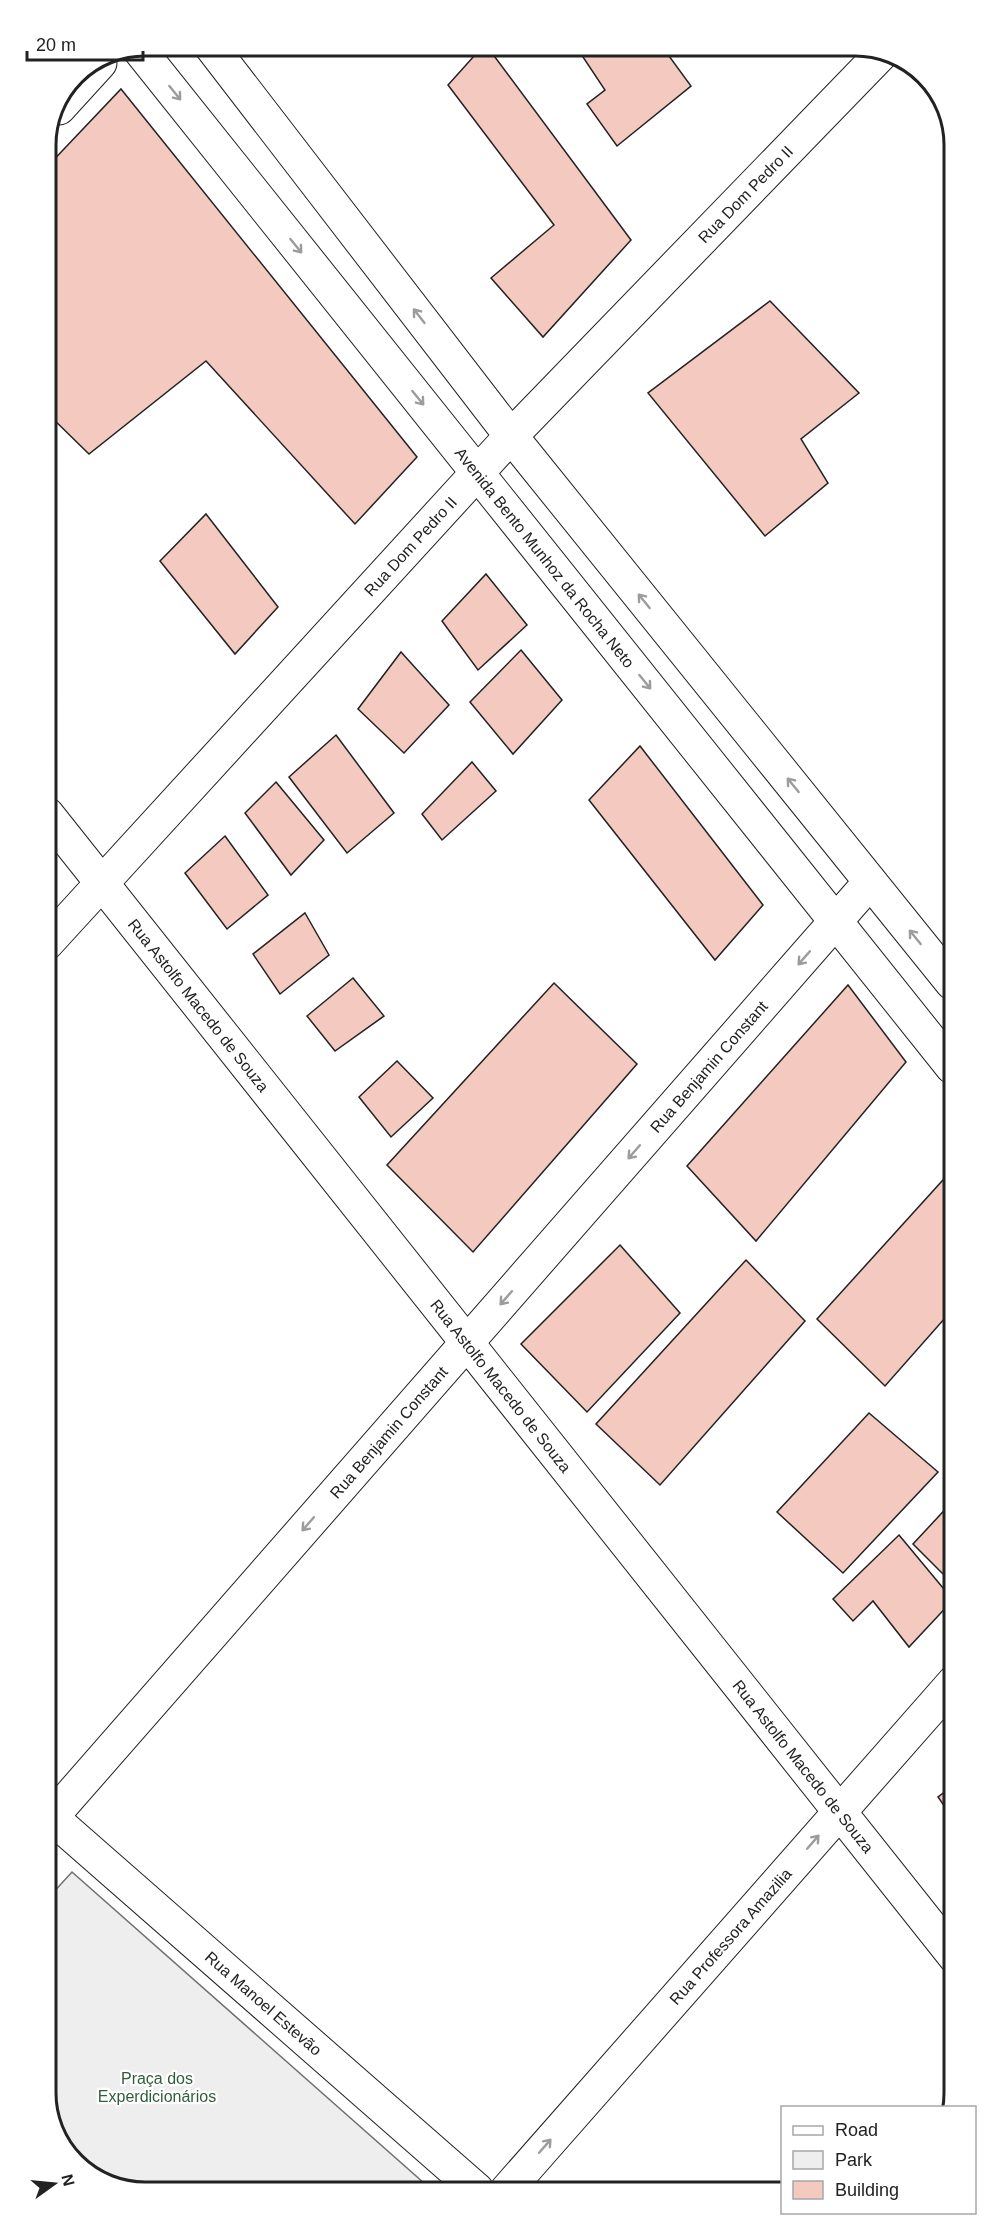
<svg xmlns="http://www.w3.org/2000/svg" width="1000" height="2238" viewBox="0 0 1000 2238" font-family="Helvetica,sans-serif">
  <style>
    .green { fill: #eee; stroke: #6f6f6f; stroke-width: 1.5 }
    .building { fill: #f3c9c0; stroke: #222; stroke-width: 1.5 }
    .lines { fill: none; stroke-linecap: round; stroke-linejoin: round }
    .minor-casing { stroke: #222; stroke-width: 35 }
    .secondary-casing { stroke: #222; stroke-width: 35 }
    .minor { stroke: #fff; stroke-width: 33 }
    .secondary { stroke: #fff; stroke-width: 33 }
    .oneway { stroke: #9c9c9c }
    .labels { text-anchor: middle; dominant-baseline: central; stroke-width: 4.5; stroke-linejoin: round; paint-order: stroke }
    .street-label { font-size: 16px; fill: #222; stroke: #fff }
    .park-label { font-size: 16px; fill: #2f5e38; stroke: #fff }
    .rim { fill: none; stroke: #222; stroke-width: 3 }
  </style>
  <rect width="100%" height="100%" fill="#fff"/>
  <polygon class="green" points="72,1872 433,2191 138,2193 84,2172 50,2126 50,1896"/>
  <g class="building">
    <polygon points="484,45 486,45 631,240 543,337 491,278 554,225 448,85"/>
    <polygon points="575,45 661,45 691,86 617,146 587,104 605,90"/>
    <polygon points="121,89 417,457 355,524 206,361 89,454 46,412 45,169"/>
    <polygon points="770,301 859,393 801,439 828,483 765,536 648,393"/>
    <polygon points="206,514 278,607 235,654 160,561"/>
    <polygon points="486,574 527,625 478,670 442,621"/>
    <polygon points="521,650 562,700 513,754 470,702"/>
    <polygon points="401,652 449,705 404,753 358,709"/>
    <polygon points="336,735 394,813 347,853 289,777"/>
    <polygon points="640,746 763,905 715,960 589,800"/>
    <polygon points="472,762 496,791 442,840 422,814"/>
    <polygon points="276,782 324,840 291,875 245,813"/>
    <polygon points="225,836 268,895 227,929 185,873"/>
    <polygon points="305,913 329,955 280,994 253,954"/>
    <polygon points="353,978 384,1016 335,1051 307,1016"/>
    <polygon points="554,983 637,1064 473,1252 387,1165"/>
    <polygon points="848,985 906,1062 756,1241 687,1166"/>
    <polygon points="397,1061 433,1098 391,1137 359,1097"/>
    <polygon points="952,1170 953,1309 885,1386 817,1319"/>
    <polygon points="620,1245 680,1313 587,1412 521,1344"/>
    <polygon points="746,1260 805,1321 660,1485 596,1424"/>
    <polygon points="869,1413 938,1472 843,1573 777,1512"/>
    <polygon points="953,1466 953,1482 945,1473"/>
    <polygon points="953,1501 954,1585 913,1544"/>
    <polygon points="899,1535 953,1600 909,1647 873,1601 853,1621 833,1599"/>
    <polygon points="954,1785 954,1820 938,1797"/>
  </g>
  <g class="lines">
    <g class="minor-casing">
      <g id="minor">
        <polyline points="59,108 100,63"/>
        <path id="s1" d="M47,814L955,1957"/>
        <path id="s2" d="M47,943L511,436L882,53"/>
        <path id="s3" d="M50,1816L477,2190"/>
        <path id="s4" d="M50,1819L870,882"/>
      </g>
    </g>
    <g class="secondary-casing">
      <g id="secondary">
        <polyline points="210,45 511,436 952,983"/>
        <path id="s5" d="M138,48L952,1067"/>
        <path id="s6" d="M507,2190L954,1682"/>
      </g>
    </g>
    <use href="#minor" class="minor"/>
    <use href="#secondary" class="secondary"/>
  </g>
  <defs><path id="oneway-shaft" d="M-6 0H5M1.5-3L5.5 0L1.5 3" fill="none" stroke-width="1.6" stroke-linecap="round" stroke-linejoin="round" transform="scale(1.5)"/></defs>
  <g class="oneway">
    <use href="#oneway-shaft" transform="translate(175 93) rotate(51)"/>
    <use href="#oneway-shaft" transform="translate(296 246) rotate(51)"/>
    <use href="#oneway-shaft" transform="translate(419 316) rotate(-128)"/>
    <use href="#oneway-shaft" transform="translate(418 398) rotate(51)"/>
    <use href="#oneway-shaft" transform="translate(644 601) rotate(-129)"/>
    <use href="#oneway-shaft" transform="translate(645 682) rotate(51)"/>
    <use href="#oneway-shaft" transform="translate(793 785) rotate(-129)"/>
    <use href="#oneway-shaft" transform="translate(915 937) rotate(-129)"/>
    <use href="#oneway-shaft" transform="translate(804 958) rotate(131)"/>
    <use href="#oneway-shaft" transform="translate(634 1152) rotate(131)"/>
    <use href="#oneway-shaft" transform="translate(506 1298) rotate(131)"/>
    <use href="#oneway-shaft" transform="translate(308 1524) rotate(131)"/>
    <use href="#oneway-shaft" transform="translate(813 1842) rotate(-49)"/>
    <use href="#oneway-shaft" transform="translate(545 2146) rotate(-49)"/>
  </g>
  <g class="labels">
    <g class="street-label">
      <text stroke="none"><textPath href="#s2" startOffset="1024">Rua Dom Pedro II</textPath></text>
      <text stroke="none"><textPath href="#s2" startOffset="538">Rua Dom Pedro II</textPath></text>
      <text stroke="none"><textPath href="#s5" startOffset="652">Avenida Bento Munhoz da Rocha Neto</textPath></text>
      <text stroke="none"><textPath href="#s1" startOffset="244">Rua Astolfo Macedo de Souza</textPath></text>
      <text stroke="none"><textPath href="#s4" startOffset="1000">Rua Benjamin Constant</textPath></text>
      <text stroke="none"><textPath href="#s1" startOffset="730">Rua Astolfo Macedo de Souza</textPath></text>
      <text stroke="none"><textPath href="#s4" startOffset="514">Rua Benjamin Constant</textPath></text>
      <text stroke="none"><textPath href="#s1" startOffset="1216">Rua Astolfo Macedo de Souza</textPath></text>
      <text stroke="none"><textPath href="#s6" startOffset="338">Rua Professora Amazilia</textPath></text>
      <text stroke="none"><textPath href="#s3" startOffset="284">Rua Manoel Estevão</textPath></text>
    </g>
    <g class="park-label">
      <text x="157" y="2078">Praça dos<tspan x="157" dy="18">Experdicionários</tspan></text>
    </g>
  </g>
  <path d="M0 0H1000V2238H0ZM145 56H855A89 89 0 0 1 944 145V2093A89 89 0 0 1 855 2182H145A89 89 0 0 1 56 2093V145A89 89 0 0 1 145 56Z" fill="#fff" fill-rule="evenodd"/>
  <path class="rim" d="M145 56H855A89 89 0 0 1 944 145V2093A89 89 0 0 1 855 2182H145A89 89 0 0 1 56 2093V145A89 89 0 0 1 145 56Z"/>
  <rect x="781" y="2106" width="195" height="108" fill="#ffffff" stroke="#a7a7a7" stroke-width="1.5"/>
  <rect x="793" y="2126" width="30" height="9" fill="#ffffff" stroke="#a7a7a7" stroke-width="1.5"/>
  <text x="835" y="2136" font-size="18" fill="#222222">Road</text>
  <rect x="793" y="2151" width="30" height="18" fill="#eeeeee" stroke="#a7a7a7" stroke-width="1.5"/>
  <text x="835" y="2166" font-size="18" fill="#222222">Park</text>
  <rect x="793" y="2181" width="30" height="18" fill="#f3c9c0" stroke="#a7a7a7" stroke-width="1.5"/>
  <text x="835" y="2196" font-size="18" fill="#222222">Building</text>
  <g transform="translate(54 2184) rotate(75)" stroke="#ffffff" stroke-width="4.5" paint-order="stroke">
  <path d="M0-4.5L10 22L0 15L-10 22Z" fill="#222222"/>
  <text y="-9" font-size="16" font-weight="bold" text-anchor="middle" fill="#222222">N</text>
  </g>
  <path d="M27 51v9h116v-9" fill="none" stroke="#222222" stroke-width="3"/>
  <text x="36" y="51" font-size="18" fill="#222222" stroke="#ffffff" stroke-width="4.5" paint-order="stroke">20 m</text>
</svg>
